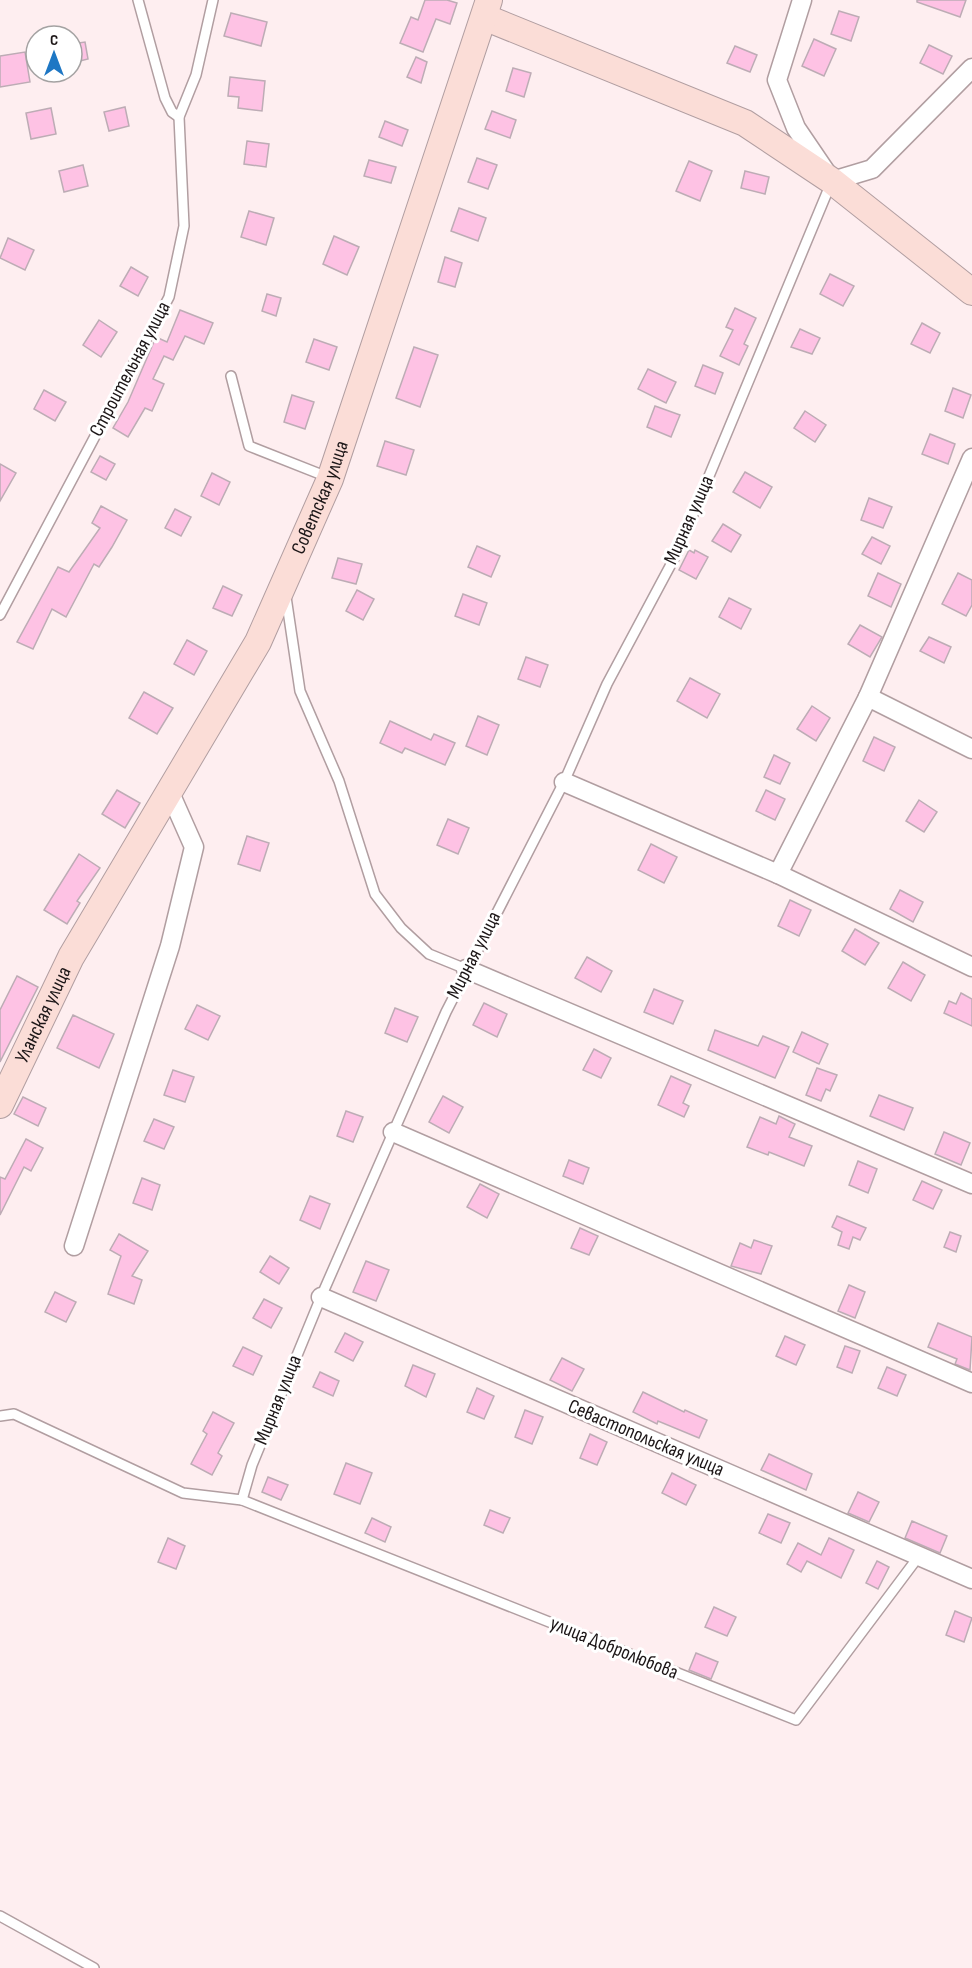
<svg xmlns="http://www.w3.org/2000/svg" width="972" height="1968" viewBox="0 0 972 1968" font-family="'Sofia Sans Condensed',sans-serif">
  <style>
    .building { fill: #fec2e4; stroke: #bdacb5; stroke-width: 1.5 }
    .lines { fill: none; stroke-linecap: round; stroke-linejoin: round }
    .lane-casing { stroke: #b19ea1; stroke-width: 12 }
    .street-casing { stroke: #b19ea1; stroke-width: 21 }
    .secondary-casing { stroke: #b19ea1; stroke-width: 28 }
    .lane { stroke: #fff; stroke-width: 9 }
    .street { stroke: #fff; stroke-width: 18 }
    .secondary { stroke: #fbddd7; stroke-width: 26 }
    .labels { text-anchor: middle; dominant-baseline: central; stroke-width: 6; stroke-linejoin: round; paint-order: stroke }
    .street-label { font-size: 20px; fill: #1c1617; stroke: #fff }
  </style>
  <rect width="100%" height="100%" fill="#feeef0"/>
  <g class="building">
    <polygon points="425,0 447,0 457,3 450,24 436,19 423,52 400,43 411,17 418,20"/>
    <polygon points="917,0 966,0 960,17 917,2"/>
    <polygon points="839,11 859,17 851,41 831,34"/>
    <polygon points="231,13 267,22 261,46 224,36"/>
    <polygon points="814,39 836,49 824,76 802,66"/>
    <polygon points="85,42 88,59 72,63 72,44"/>
    <polygon points="929,45 952,56 943,74 920,63"/>
    <polygon points="735,46 757,55 750,72 727,63"/>
    <polygon points="25,52 30,82 0,87 0,56"/>
    <polygon points="416,57 427,62 421,83 407,77"/>
    <polygon points="513,68 531,73 524,97 506,91"/>
    <polygon points="230,77 265,81 262,111 238,108 239,97 228,96"/>
    <polygon points="125,107 129,126 109,131 104,112"/>
    <polygon points="51,108 56,134 31,139 26,113"/>
    <polygon points="492,111 516,120 510,138 485,129"/>
    <polygon points="385,121 408,130 402,146 379,137"/>
    <polygon points="247,141 269,144 266,167 244,164"/>
    <polygon points="477,158 497,165 488,189 468,182"/>
    <polygon points="369,160 396,167 391,183 364,176"/>
    <polygon points="689,161 712,171 700,201 676,191"/>
    <polygon points="83,165 88,186 64,192 59,171"/>
    <polygon points="745,171 769,177 765,194 741,188"/>
    <polygon points="459,208 486,218 478,241 451,231"/>
    <polygon points="249,211 274,218 266,245 241,237"/>
    <polygon points="334,236 359,247 347,275 323,264"/>
    <polygon points="8,238 34,250 25,270 0,258"/>
    <polygon points="445,257 462,263 455,287 438,282"/>
    <polygon points="131,267 148,277 138,296 120,286"/>
    <polygon points="830,274 854,286 843,306 820,294"/>
    <polygon points="267,294 281,298 276,316 262,311"/>
    <polygon points="735,308 756,318 744,344 748,346 739,365 720,356 733,330 726,327"/>
    <polygon points="180,310 213,323 204,344 185,336 173,360 164,356 153,379 164,384 152,411 145,408 128,437 113,428 128,402 156,337 167,342"/>
    <polygon points="99,320 117,332 101,357 83,345"/>
    <polygon points="922,323 940,333 930,353 911,344"/>
    <polygon points="800,329 820,338 812,354 791,347"/>
    <polygon points="314,339 337,347 329,370 306,362"/>
    <polygon points="414,347 438,355 420,407 396,398"/>
    <polygon points="703,365 723,373 715,394 695,386"/>
    <polygon points="648,369 676,382 666,403 638,389"/>
    <polygon points="953,388 971,395 963,418 945,411"/>
    <polygon points="44,390 66,402 55,421 34,409"/>
    <polygon points="292,395 314,402 305,429 284,422"/>
    <polygon points="655,406 680,415 671,437 647,427"/>
    <polygon points="805,411 826,425 815,442 794,428"/>
    <polygon points="930,434 955,444 948,464 922,454"/>
    <polygon points="385,441 414,450 406,475 377,466"/>
    <polygon points="100,456 115,464 106,480 91,472"/>
    <polygon points="0,464 16,473 0,501"/>
    <polygon points="745,472 772,487 760,508 733,492"/>
    <polygon points="212,473 230,482 219,505 201,496"/>
    <polygon points="869,498 892,507 883,528 861,520"/>
    <polygon points="101,506 127,520 112,547 99,567 94,564 66,617 52,609 33,649 17,642 58,567 69,572 100,528 92,523"/>
    <polygon points="175,509 191,517 181,536 165,528"/>
    <polygon points="723,524 741,535 731,552 712,541"/>
    <polygon points="872,537 890,546 881,564 862,554"/>
    <polygon points="477,546 500,556 491,577 468,567"/>
    <polygon points="689,550 694,553 695,550 708,557 696,579 679,570"/>
    <polygon points="338,558 362,564 356,584 332,578"/>
    <polygon points="878,573 901,584 891,607 868,596"/>
    <polygon points="958,573 972,580 972,605 966,616 942,604"/>
    <polygon points="223,586 242,595 232,616 213,608"/>
    <polygon points="357,590 374,599 363,620 346,611"/>
    <polygon points="463,594 487,603 479,625 455,616"/>
    <polygon points="729,598 751,609 741,629 719,617"/>
    <polygon points="860,625 882,637 870,657 848,644"/>
    <polygon points="929,637 951,647 944,663 920,651"/>
    <polygon points="187,640 207,651 194,675 174,664"/>
    <polygon points="526,657 548,665 540,687 518,679"/>
    <polygon points="690,678 720,694 707,718 677,701"/>
    <polygon points="144,692 173,708 157,734 129,718"/>
    <polygon points="812,706 830,718 816,741 797,729"/>
    <polygon points="478,716 499,725 487,755 466,746"/>
    <polygon points="390,721 431,740 434,734 455,743 445,765 405,748 402,753 380,743"/>
    <polygon points="874,737 895,747 884,771 863,761"/>
    <polygon points="774,755 790,763 780,784 764,777"/>
    <polygon points="117,790 140,803 125,828 102,814"/>
    <polygon points="766,790 785,799 775,820 756,811"/>
    <polygon points="919,800 937,812 924,832 906,821"/>
    <polygon points="448,819 469,828 458,854 437,845"/>
    <polygon points="247,836 269,843 260,871 238,864"/>
    <polygon points="651,844 677,857 664,883 638,870"/>
    <polygon points="79,854 100,868 77,901 80,903 67,924 44,910"/>
    <polygon points="900,890 923,902 913,922 890,909"/>
    <polygon points="790,900 811,910 799,936 778,926"/>
    <polygon points="855,929 879,943 865,965 842,951"/>
    <polygon points="587,957 612,971 601,992 575,978"/>
    <polygon points="903,962 925,975 911,1001 888,988"/>
    <polygon points="17,976 38,987 0,1062 0,1010"/>
    <polygon points="654,989 683,1001 673,1024 644,1012"/>
    <polygon points="961,993 972,999 972,1026 944,1013 949,1001 956,1004"/>
    <polygon points="484,1003 507,1014 497,1037 473,1025"/>
    <polygon points="197,1005 220,1016 208,1040 185,1029"/>
    <polygon points="395,1008 418,1017 407,1042 385,1033"/>
    <polygon points="73,1015 114,1034 99,1068 57,1048"/>
    <polygon points="715,1030 758,1046 763,1036 789,1047 775,1078 708,1050"/>
    <polygon points="802,1032 828,1044 819,1064 793,1052"/>
    <polygon points="594,1049 611,1058 601,1078 583,1070"/>
    <polygon points="817,1068 837,1075 830,1091 826,1089 821,1101 806,1095"/>
    <polygon points="173,1070 194,1077 185,1102 164,1095"/>
    <polygon points="671,1076 691,1085 683,1103 689,1106 684,1117 658,1105"/>
    <polygon points="879,1095 913,1108 904,1130 870,1116"/>
    <polygon points="443,1096 463,1107 449,1133 429,1122"/>
    <polygon points="23,1097 46,1108 38,1126 14,1114"/>
    <polygon points="346,1111 363,1117 353,1142 337,1136"/>
    <polygon points="779,1116 795,1124 789,1137 812,1146 804,1166 769,1152 768,1155 747,1147 760,1117 776,1124"/>
    <polygon points="154,1119 174,1127 164,1149 144,1141"/>
    <polygon points="944,1132 970,1143 961,1165 935,1154"/>
    <polygon points="26,1139 43,1148 31,1171 24,1167 0,1215 0,1177 5,1179"/>
    <polygon points="569,1160 589,1168 583,1184 563,1176"/>
    <polygon points="858,1161 877,1169 868,1193 849,1185"/>
    <polygon points="142,1178 160,1185 152,1210 133,1203"/>
    <polygon points="922,1181 942,1190 933,1209 913,1200"/>
    <polygon points="480,1184 499,1194 487,1218 467,1207"/>
    <polygon points="310,1196 330,1204 320,1229 300,1220"/>
    <polygon points="837,1216 866,1228 860,1240 853,1237 849,1249 838,1245 842,1232 832,1227"/>
    <polygon points="580,1228 598,1236 589,1255 571,1248"/>
    <polygon points="950,1232 961,1236 956,1252 944,1247"/>
    <polygon points="119,1234 148,1251 132,1276 142,1280 134,1304 108,1294 121,1256 110,1250"/>
    <polygon points="754,1240 772,1246 761,1274 731,1266 740,1243 751,1248"/>
    <polygon points="270,1256 289,1268 279,1284 260,1272"/>
    <polygon points="366,1261 389,1270 376,1301 353,1292"/>
    <polygon points="849,1285 865,1292 855,1318 838,1311"/>
    <polygon points="55,1292 76,1302 66,1322 45,1312"/>
    <polygon points="264,1299 282,1308 271,1328 253,1318"/>
    <polygon points="938,1323 972,1337 970,1370 955,1364 957,1359 928,1347"/>
    <polygon points="345,1333 363,1342 353,1361 335,1352"/>
    <polygon points="785,1336 805,1345 796,1365 776,1356"/>
    <polygon points="845,1346 860,1351 852,1373 837,1367"/>
    <polygon points="243,1347 262,1356 253,1375 233,1366"/>
    <polygon points="562,1358 584,1369 572,1391 550,1380"/>
    <polygon points="413,1365 435,1374 426,1397 405,1386"/>
    <polygon points="887,1367 906,1375 897,1396 878,1388"/>
    <polygon points="320,1372 339,1381 333,1396 313,1387"/>
    <polygon points="477,1388 494,1396 484,1419 467,1412"/>
    <polygon points="643,1392 684,1412 685,1410 707,1420 699,1438 658,1421 657,1424 633,1412"/>
    <polygon points="525,1410 543,1417 532,1444 515,1437"/>
    <polygon points="213,1412 234,1423 218,1453 222,1456 212,1475 191,1464 207,1434 203,1431"/>
    <polygon points="590,1434 607,1442 597,1465 580,1458"/>
    <polygon points="769,1454 812,1474 806,1490 761,1470"/>
    <polygon points="346,1463 372,1473 360,1504 334,1494"/>
    <polygon points="672,1473 696,1485 686,1505 662,1493"/>
    <polygon points="268,1477 288,1485 281,1500 262,1492"/>
    <polygon points="858,1492 879,1502 869,1522 848,1513"/>
    <polygon points="490,1510 510,1518 503,1533 484,1525"/>
    <polygon points="768,1514 790,1523 781,1543 759,1533"/>
    <polygon points="372,1518 391,1527 385,1542 365,1533"/>
    <polygon points="912,1521 947,1536 940,1553 905,1538"/>
    <polygon points="168,1538 185,1546 176,1569 158,1562"/>
    <polygon points="829,1538 854,1550 841,1578 807,1561 801,1572 787,1564 798,1543 821,1555"/>
    <polygon points="877,1561 889,1567 878,1589 866,1583"/>
    <polygon points="714,1607 736,1617 727,1636 705,1627"/>
    <polygon points="955,1611 972,1618 964,1642 946,1635"/>
    <polygon points="696,1653 718,1662 711,1679 689,1670"/>
  </g>
  <g class="lines">
    <g class="lane-casing">
      <g id="lane">
        <polyline points="138,0 165,98 172,112 179,117"/>
        <polyline points="231,376 249,446 330,478"/>
        <polyline points="286,597 300,691 339,781 375,894 401,928 429,954 466,969"/>
        <polyline points="0,615 169,297 184,226 179,117 196,75 213,0"/>
        <polyline points="0,1416 14,1414 183,1493 242,1500 252,1465 321,1297 446,1012 564,782 607,684 677,553 831,183"/>
        <polyline points="242,1500 796,1720 919,1556"/>
        <polyline points="0,1916 94,1968"/>
      </g>
    </g>
    <g class="street-casing">
      <g id="street">
        <polyline points="802,0 777,80 796,128 832,181 872,169 972,68"/>
        <polyline points="868,697 972,749"/>
        <polyline points="564,782 778,874 972,967"/>
        <polyline points="778,874 868,697 972,458"/>
        <polyline points="466,969 972,1184"/>
        <polyline points="393,1132 972,1383"/>
        <polyline points="74,1246 170,946 194,847 170,793"/>
        <polyline points="321,1297 972,1579"/>
      </g>
    </g>
    <g class="secondary-casing">
      <g id="secondary">
        <polyline points="484,17 745,123 832,181 972,292"/>
        <path id="s1" d="M0,1105L71,957L258,642L330,479L489,0"/>
      </g>
    </g>
    <use href="#lane" class="lane"/>
    <use href="#street" class="street"/>
    <use href="#secondary" class="secondary"/>
  </g>
  <g class="labels">
    <g class="street-label">
      <text transform="translate(130 369) rotate(-62)">Строительная улица</text>
      <text stroke="none"><textPath href="#s1" startOffset="688">Советская улица</textPath></text>
      <text transform="translate(689 520) rotate(-66)">Мирная улица</text>
      <text transform="translate(474 955) rotate(-63)">Мирная улица</text>
      <text stroke="none"><textPath href="#s1" startOffset="100">Уланская улица</textPath></text>
      <text transform="translate(278 1400) rotate(-68)">Мирная улица</text>
      <text transform="translate(646 1438) rotate(23)">Севастопольская улица</text>
      <text transform="translate(614 1648) rotate(22)">улица Добролюбова</text>
    </g>
  </g>
  <g transform="translate(54 54)"><circle r="28" fill="#ffffff" stroke="#a4a2a2" stroke-width="1.5"/>
  <path d="M0-4.5L10 22L0 15L-10 22Z" fill="#1e77c4"/>
  <text y="-9" font-size="16" font-weight="bold" text-anchor="middle" fill="#1c1617">С</text>
  </g>
</svg>
